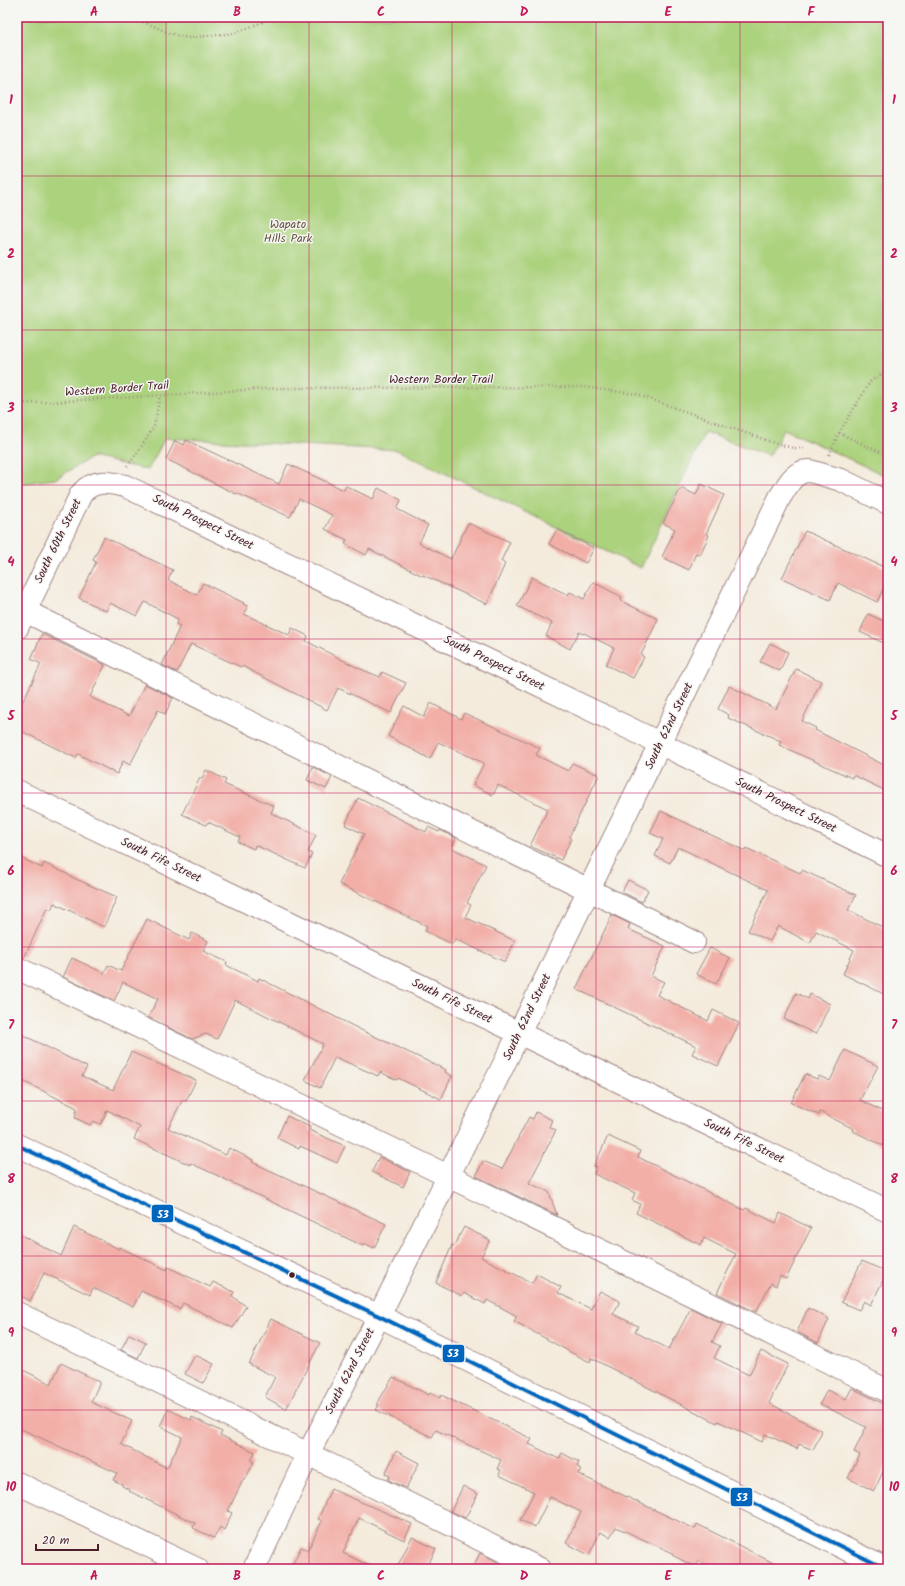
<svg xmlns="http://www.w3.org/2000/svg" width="905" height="1586" viewBox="0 0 905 1586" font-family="Kalam,sans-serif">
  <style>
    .green { fill: #abd27d; stroke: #7a7854 }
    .building { fill: #f2afa7 }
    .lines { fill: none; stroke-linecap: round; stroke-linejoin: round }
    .minor-casing { stroke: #9f8584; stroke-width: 24 }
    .path { stroke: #9f8584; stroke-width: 2.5; stroke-dasharray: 1 3; stroke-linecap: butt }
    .minor { stroke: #fff; stroke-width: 22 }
    .bus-1-casing { stroke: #f6f6f2; stroke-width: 7 }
    .bus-1 { stroke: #0065bd; stroke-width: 4 }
    .grid { fill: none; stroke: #c2185b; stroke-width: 1; stroke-opacity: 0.55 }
    .bus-dot { fill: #4a1f2b; stroke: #f6f6f2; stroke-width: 1.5 }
    .labels { text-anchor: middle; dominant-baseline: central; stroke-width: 3; stroke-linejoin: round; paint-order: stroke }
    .park-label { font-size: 12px; fill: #675544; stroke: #f6f6f2 }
    .street-label { font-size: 12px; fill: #4a1f2b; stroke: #f6f6f2 }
    .line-badge { stroke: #f6f6f2; stroke-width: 1.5 }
    .badge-label { font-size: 11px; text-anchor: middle; font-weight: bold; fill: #fff }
    .neatline { fill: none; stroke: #c2185b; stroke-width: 1.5 }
    .grid-label { font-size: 13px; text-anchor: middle; font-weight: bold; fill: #c2185b }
  </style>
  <rect width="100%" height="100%" fill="#f6f6f2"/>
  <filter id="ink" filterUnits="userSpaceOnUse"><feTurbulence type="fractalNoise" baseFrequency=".025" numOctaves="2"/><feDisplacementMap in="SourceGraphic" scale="8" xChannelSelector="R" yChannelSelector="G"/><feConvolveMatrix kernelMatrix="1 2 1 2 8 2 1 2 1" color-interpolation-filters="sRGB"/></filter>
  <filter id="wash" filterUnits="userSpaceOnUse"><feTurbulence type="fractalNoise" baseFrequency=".012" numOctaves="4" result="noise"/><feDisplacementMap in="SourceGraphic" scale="16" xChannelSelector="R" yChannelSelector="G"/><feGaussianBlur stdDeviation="0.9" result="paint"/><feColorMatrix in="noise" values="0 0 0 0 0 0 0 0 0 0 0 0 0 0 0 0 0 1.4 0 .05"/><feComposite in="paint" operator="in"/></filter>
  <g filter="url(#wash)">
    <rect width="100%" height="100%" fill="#f4ebdc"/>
    <polygon class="green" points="17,17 888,17 888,477 784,429 769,456 705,432 641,568 397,450 165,438 148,470 92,457 55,479 17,484"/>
    <g id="blocks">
      <g class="building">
        <polygon points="186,440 279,484 288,464 344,490 346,486 373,499 378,488 401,500 397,509 428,525 419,543 451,559 468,523 510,542 501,561 505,564 487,604 423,575 423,576 369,549 366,555 345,544 347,540 325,529 332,515 299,499 290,517 257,502 236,493 236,494 166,459 175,441 184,445"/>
        <polygon points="701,484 724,495 706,534 709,535 700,555 696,553 689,570 662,557 675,529 663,523 681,488 696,495"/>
        <polygon points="557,529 594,548 586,563 549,544"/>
        <polygon points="805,531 888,569 888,578 877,602 838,583 830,600 782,578"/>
        <polygon points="104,537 173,570 168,580 197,595 203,583 244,603 243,604 248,606 244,614 289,635 292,628 308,636 306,641 356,667 380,677 382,672 406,683 391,713 338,688 327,710 242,666 241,667 191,644 177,672 162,665 180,626 176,624 178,619 145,602 137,616 110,603 106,611 79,598 96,562 93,560"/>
        <polygon points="532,577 568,595 570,592 584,599 593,582 622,597 621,601 658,619 641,655 644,657 633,678 606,665 614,648 584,633 583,634 579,632 570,649 546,636 552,623 517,606"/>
        <polygon points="868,614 888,623 888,645 860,632"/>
        <polygon points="42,634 105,665 90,697 129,716 145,684 173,698 165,714 158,710 130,765 123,761 117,774 78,754 76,758 17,729 17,713 41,664 31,659"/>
        <polygon points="770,643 788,652 780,671 760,662"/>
        <polygon points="796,669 821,681 802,721 816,728 815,730 888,767 888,792 853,775 852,778 779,745 781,741 728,718 729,715 718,709 729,686 776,709"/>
        <polygon points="431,703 461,719 464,713 540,748 536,755 568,771 572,763 599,775 569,837 571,839 561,860 530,846 548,809 498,785 493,795 473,785 484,763 438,742 430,759 388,736 404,706 424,717"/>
        <polygon points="313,767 332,777 326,789 307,780"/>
        <polygon points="206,770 226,780 224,784 274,806 271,813 316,835 308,852 312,854 305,868 255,845 254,849 238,842 240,837 208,822 206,825 182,814 200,778 202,779"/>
        <polygon points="358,798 426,832 428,827 439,832 440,830 456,838 452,848 486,865 467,903 471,905 465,917 515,941 505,962 455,939 452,944 425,931 427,926 339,884 364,834 345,825"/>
        <polygon points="661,811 745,851 746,848 800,873 802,870 856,895 848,910 888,930 888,996 843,974 854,950 816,931 810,943 778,926 770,941 748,931 768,890 678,847 670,863 655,856 663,839 650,833"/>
        <polygon points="17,856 42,868 44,863 69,875 69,876 117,897 104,927 54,903 51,910 47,908 24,958 17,956"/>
        <polygon points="628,880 648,890 642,902 622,892"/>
        <polygon points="612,915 630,924 628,929 665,946 651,976 664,982 657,995 708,1021 713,1010 739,1023 718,1066 692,1054 696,1046 576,989"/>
        <polygon points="147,919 189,940 192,933 208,941 203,951 227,962 226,965 258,981 259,978 361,1030 446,1070 445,1072 452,1076 441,1099 398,1078 397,1080 380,1072 378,1076 335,1057 320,1088 305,1080 323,1044 235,1000 217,1039 206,1034 192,1039 148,1017 158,999 123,982 114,1001 63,977 72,958 104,973 108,965 121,971"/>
        <polygon points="710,948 730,958 716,984 696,974"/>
        <polygon points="796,993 808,999 810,994 830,1004 816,1034 784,1019"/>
        <polygon points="17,1032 87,1067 82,1076 113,1090 131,1052 196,1080 186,1101 183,1099 168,1128 226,1155 229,1148 253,1160 252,1162 386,1224 374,1248 364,1243 363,1246 212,1173 190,1163 190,1165 134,1139 140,1127 107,1110 101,1124 93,1121 90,1125 75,1118 77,1108 17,1078"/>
        <polygon points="845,1050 878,1066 860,1100 888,1114 888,1148 853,1131 854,1129 820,1112 819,1115 791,1103 805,1074 817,1079 819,1076 830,1081"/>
        <polygon points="536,1112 552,1120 549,1127 556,1130 529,1183 549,1192 557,1215 476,1176 483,1161 502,1169 529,1117 533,1119"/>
        <polygon points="287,1116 310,1127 309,1130 345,1146 337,1163 300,1146 299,1149 277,1138"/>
        <polygon points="608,1136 640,1151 638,1157 744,1210 746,1208 776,1223 780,1213 811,1228 786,1279 780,1276 776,1286 771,1283 756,1312 717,1293 736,1254 704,1238 701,1245 636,1213 640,1204 632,1200 635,1193 594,1174 597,1167 594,1166"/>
        <polygon points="379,1157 410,1172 403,1187 372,1172"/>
        <polygon points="74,1227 119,1249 119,1247 167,1270 168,1267 210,1287 213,1282 234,1292 232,1296 246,1306 233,1328 183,1303 180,1309 141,1291 133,1307 93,1288 90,1295 44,1273 30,1301 17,1294 17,1233 61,1256"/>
        <polygon points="464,1227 490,1240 481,1257 532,1283 537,1274 561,1287 558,1293 591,1309 600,1291 620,1301 613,1314 638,1326 635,1332 669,1349 691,1308 722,1324 712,1342 720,1346 714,1358 749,1375 761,1351 788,1364 769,1403 822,1431 813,1450 799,1444 797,1449 765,1434 762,1442 718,1421 717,1423 591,1358 590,1362 570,1352 514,1321 517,1316 487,1300 485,1304 464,1293 462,1296 436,1283 452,1245 454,1246"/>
        <polygon points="862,1261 887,1272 871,1305 864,1301 859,1310 841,1302"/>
        <polygon points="808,1308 829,1319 818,1343 797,1332"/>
        <polygon points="271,1319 320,1343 286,1409 265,1397 275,1377 249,1364"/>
        <polygon points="129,1334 146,1342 138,1358 121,1350"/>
        <polygon points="195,1355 214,1364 203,1383 185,1374"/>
        <polygon points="61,1363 100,1382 91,1402 132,1421 121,1444 167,1468 182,1437 160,1426 168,1409 191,1420 192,1417 222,1432 220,1435 255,1452 251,1461 254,1462 246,1478 244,1478 228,1511 232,1513 224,1530 220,1527 214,1538 193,1528 195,1523 129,1491 130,1490 122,1486 122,1484 113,1480 117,1473 17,1427 17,1367 51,1384"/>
        <polygon points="393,1377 429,1395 430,1393 440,1398 441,1395 503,1425 532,1439 529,1444 559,1459 562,1453 579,1462 577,1467 581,1469 578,1474 695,1529 697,1524 785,1569 714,1569 698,1561 695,1567 672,1555 673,1553 616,1527 610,1537 600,1532 589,1555 566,1543 581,1512 550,1497 535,1527 520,1520 534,1492 499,1475 501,1470 497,1469 501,1460 436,1430 432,1437 376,1410 379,1405 377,1404"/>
        <polygon points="852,1388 888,1406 888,1461 874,1491 848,1478 860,1455 854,1452 866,1427 820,1404 827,1390 846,1399"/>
        <polygon points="396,1451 419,1463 406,1488 388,1480 390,1476 385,1474"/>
        <polygon points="463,1486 478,1494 465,1518 451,1511"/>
        <polygon points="331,1489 412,1524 404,1540 359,1518 343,1553 376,1569 290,1569 301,1547 308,1550 322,1521 318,1519"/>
        <polygon points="412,1537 436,1549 426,1569 396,1569"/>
        <polygon points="480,1553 512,1569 472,1569"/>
      </g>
    </g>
  </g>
  <g filter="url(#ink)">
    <use href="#blocks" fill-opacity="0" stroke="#9f8584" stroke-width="1"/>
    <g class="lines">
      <g class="minor-casing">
        <g id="minor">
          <polyline points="25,611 694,942"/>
          <path d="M17,628L81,494C93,479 109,482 125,486L637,732L888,856"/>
          <polyline points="17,791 888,1211"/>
          <polyline points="17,968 448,1176 888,1391"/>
          <polyline points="17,1145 379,1316 886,1569"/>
          <polyline points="17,1313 308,1454 540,1569"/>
          <polyline points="17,1483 197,1569"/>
          <path d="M254,1569L308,1454L379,1316L506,1060L780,497C788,485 794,470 810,471L841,480L888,503"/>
        </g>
      </g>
      <g class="path">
        <polyline points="132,17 172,34 188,38 235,33 275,17"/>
        <polyline points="17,404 280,388 581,387 636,394 774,443 793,448 805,448"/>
        <polyline points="839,433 888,456"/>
        <polyline points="829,455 839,433 870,382 888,369"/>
        <polyline points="127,466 138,452 154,427 160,395"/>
      </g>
      <use href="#minor" class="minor"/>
      <g class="bus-1-casing">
        <polyline id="bus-1" points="17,1145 379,1316 886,1569"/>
      </g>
      <use href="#bus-1" class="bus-1"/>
    </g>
  </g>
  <path class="grid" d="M166,17V1569M309,17V1569M452,17V1569M596,17V1569M740,17V1569M17,176H888M17,330H888M17,485H888M17,639H888M17,793H888M17,947H888M17,1101H888M17,1256H888M17,1410H888"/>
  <circle class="bus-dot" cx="292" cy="1275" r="3.5"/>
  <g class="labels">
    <g class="park-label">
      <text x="288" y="224">Wapato<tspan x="288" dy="14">Hills Park</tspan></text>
    </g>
    <g class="street-label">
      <text x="441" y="379">Western Border Trail</text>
      <text transform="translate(117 389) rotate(-4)">Western Border Trail</text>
      <text transform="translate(203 522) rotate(26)">South Prospect Street</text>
      <text transform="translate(58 541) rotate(-64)">South 60th Street</text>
      <text transform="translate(494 663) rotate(26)">South Prospect Street</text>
      <text transform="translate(669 726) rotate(-64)">South 62nd Street</text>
      <text transform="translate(786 805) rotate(26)">South Prospect Street</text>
      <text transform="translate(161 860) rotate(26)">South Fife Street</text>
      <text transform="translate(452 1001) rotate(26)">South Fife Street</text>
      <text transform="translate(527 1017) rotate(-64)">South 62nd Street</text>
      <text transform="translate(744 1141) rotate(26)">South Fife Street</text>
      <text transform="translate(350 1371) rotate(-63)">South 62nd Street</text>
    </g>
  </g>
  <g class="line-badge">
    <rect x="151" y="1204" width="23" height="19" rx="4" fill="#0065bd"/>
    <rect x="442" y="1344" width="23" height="19" rx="4" fill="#0065bd"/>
    <rect x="730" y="1487" width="23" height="20" rx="4" fill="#0065bd"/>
  </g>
  <g class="badge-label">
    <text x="163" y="1218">53</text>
    <text x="453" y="1357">53</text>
    <text x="742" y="1501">53</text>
  </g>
  <rect width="905" height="1586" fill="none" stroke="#f6f6f2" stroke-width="44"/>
  <path d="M36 1544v6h62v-6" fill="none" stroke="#4a1f2b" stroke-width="2"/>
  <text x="42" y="1544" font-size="12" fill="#4a1f2b" stroke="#f6f6f2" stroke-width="3" paint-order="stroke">20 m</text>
  <rect x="22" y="22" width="861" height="1542" class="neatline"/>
  <g class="grid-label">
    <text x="94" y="16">A</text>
    <text x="237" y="16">B</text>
    <text x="381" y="16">C</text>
    <text x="524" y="16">D</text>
    <text x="668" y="16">E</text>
    <text x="811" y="16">F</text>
    <text x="11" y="104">1</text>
    <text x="894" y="104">1</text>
    <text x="11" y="258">2</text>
    <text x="894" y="258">2</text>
    <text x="11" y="412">3</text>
    <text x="894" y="412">3</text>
    <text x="11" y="566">4</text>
    <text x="894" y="566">4</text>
    <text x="11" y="720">5</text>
    <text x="894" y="720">5</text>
    <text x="11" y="875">6</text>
    <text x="894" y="875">6</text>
    <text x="11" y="1029">7</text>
    <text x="894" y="1029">7</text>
    <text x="11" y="1183">8</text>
    <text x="894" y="1183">8</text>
    <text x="11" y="1337">9</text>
    <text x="894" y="1337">9</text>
    <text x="11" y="1491">10</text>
    <text x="894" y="1491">10</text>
    <text x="94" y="1580">A</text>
    <text x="237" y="1580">B</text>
    <text x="381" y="1580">C</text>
    <text x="524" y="1580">D</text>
    <text x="668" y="1580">E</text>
    <text x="811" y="1580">F</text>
  </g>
</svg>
